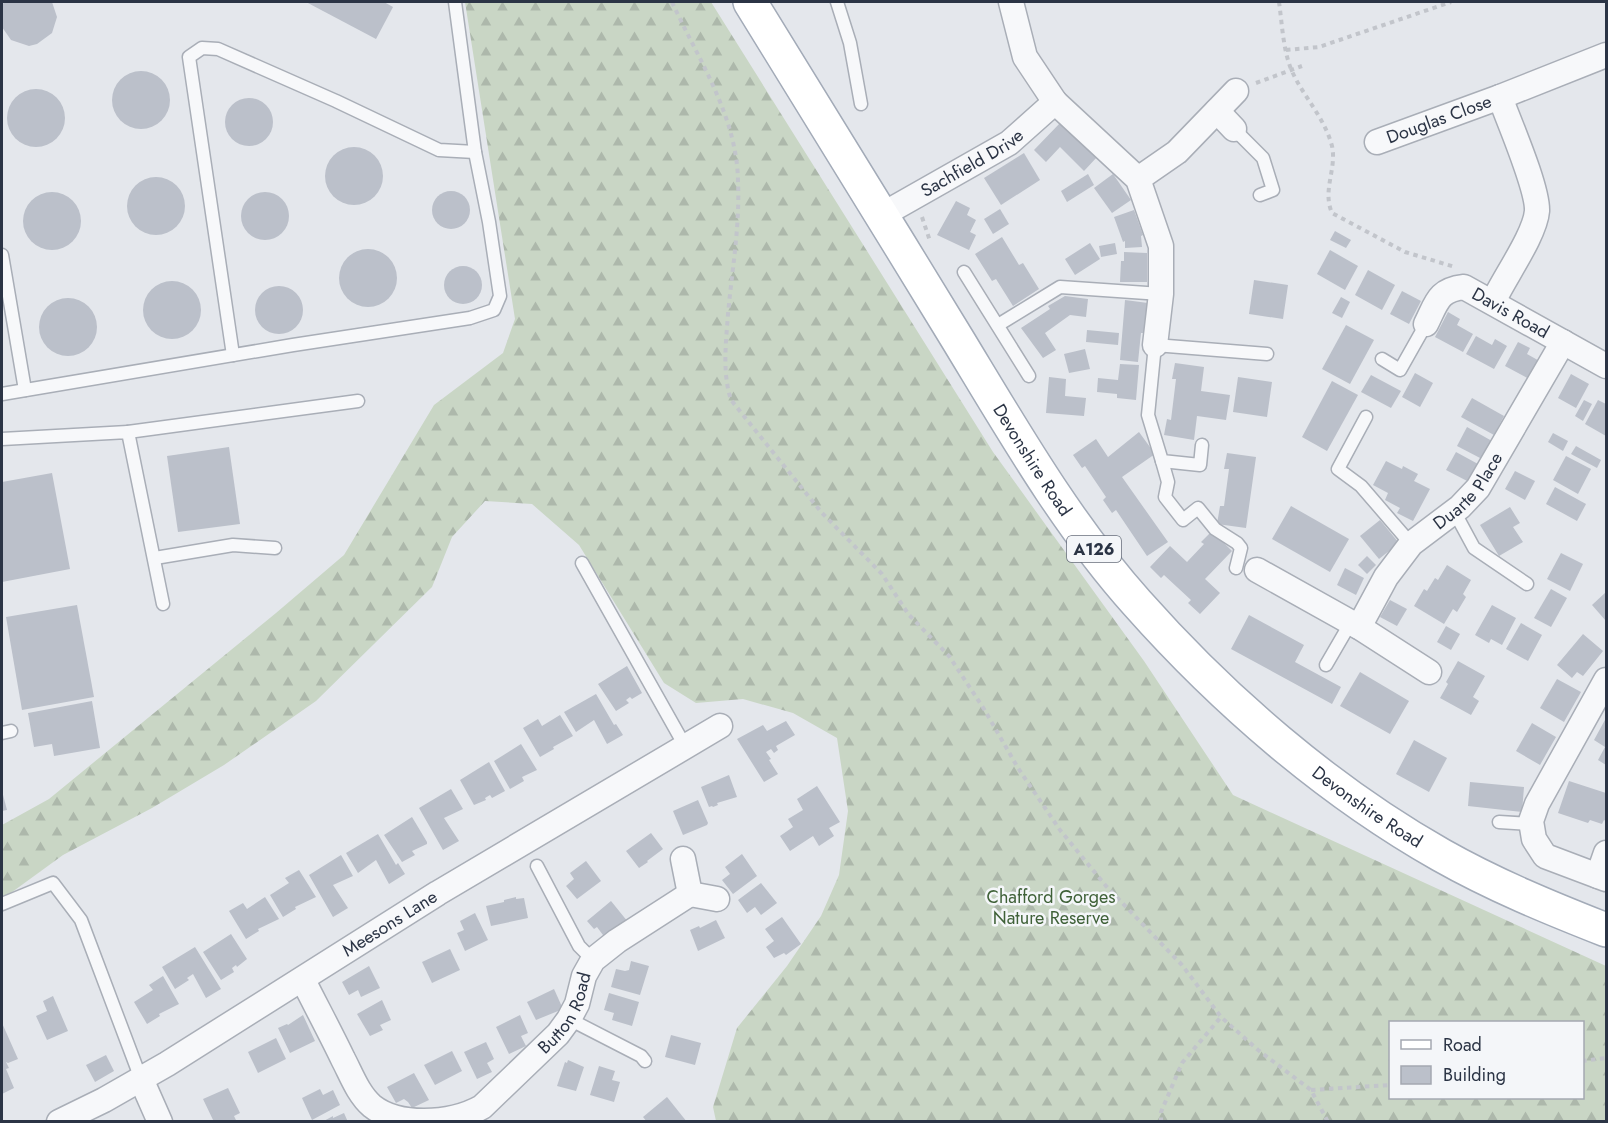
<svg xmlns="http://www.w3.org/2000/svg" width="1608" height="1123" viewBox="0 0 1608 1123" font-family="Jost,sans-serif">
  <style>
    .forest { fill: url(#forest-firs); fill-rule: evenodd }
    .building { fill: #bbc0ca }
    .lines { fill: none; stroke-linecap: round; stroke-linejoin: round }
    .service-casing { stroke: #a9aeb7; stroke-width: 15 }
    .minor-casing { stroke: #a9aeb7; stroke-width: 27 }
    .primary-casing { stroke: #a3abb8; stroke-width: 36 }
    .path { stroke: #c2c5cb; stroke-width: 4; stroke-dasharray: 4.5 4.5; stroke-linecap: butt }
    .service { stroke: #f7f8fa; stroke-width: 12 }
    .minor { stroke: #f7f8fa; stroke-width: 24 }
    .primary { stroke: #fff; stroke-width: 33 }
    .labels { text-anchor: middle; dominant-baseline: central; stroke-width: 5; stroke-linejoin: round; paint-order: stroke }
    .shield { fill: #f4f6f9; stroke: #676e7b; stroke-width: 1.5 }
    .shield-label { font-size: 16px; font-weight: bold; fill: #2b3445 }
    .street-label { font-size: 18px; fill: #2b3445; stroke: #f4f6f9 }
    .park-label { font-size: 18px; fill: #3f6138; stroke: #f4f6f9 }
  </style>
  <defs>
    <pattern id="forest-firs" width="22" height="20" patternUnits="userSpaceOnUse" patternTransform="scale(1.5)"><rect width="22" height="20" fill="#c9d6c5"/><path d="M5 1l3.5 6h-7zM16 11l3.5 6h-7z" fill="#adb8ab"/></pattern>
  </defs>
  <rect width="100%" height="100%" fill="#e4e7ec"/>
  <path class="forest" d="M465,2H711L993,452L1144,661L1233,795L1606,966V1121H716L713,1107L737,1028L787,966L821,916L839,875L848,811L837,738L793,713L743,699L696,703L664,683L579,545L532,504L485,501L452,537L432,587L316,701L224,765L152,808L63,855L8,895L2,897V825L49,799L276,613L344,555L434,405L503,353L515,319ZM1390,1022H1582V1098H1390Z"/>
  <g class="building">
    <polygon points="4,2 52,2 57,17 52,33 37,44 29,46 11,40 2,27 2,6"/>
    <polygon points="306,2 384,2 393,7 376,39"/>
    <circle cx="141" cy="100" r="29"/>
    <circle cx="36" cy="118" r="29"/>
    <circle cx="249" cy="122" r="24"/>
    <polygon points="1061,122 1097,157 1084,171 1060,147 1046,162 1034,150"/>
    <circle cx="354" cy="176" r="29"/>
    <polygon points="1024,153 1040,180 1001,205 984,178"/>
    <polygon points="1088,174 1094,185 1067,202 1061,191"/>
    <polygon points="1113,174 1131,200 1112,213 1094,188"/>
    <circle cx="156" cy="206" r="29"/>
    <circle cx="451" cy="210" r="19"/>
    <circle cx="265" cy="216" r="24"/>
    <circle cx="52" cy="221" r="29"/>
    <polygon points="956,201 970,208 967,215 976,220 970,232 976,235 969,250 937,235"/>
    <polygon points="1000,209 1009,224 993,234 984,219"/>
    <polygon points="1134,210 1143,235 1141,236 1142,247 1125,248 1125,241 1123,242 1114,217"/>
    <polygon points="1335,231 1351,240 1346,248 1330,240"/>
    <polygon points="1002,237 1019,265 1023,263 1039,289 1013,306 996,279 992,281 975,254"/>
    <polygon points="1090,243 1100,259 1075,275 1065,259"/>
    <polygon points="1115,243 1117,254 1101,257 1099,246"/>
    <circle cx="368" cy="278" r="29"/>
    <polygon points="1330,250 1358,266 1345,290 1317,274"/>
    <polygon points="1124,252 1147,253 1147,282 1120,282 1121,261 1124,261"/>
    <circle cx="463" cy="285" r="19"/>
    <polygon points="1368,270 1395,285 1382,310 1355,295"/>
    <polygon points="1254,280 1288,285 1283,319 1249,314"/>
    <circle cx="172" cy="310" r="29"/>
    <circle cx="279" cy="310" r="24"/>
    <polygon points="1402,291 1421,301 1409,324 1390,314"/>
    <polygon points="1065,296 1088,299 1086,317 1070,315 1045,333 1056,350 1043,358 1021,328 1050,309 1048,306"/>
    <polygon points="1341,297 1350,302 1342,318 1332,313"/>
    <circle cx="68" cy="327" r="29"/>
    <polygon points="1125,300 1148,303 1145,333 1141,333 1138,362 1120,360"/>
    <polygon points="1448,312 1460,319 1457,325 1473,334 1463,352 1435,337"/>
    <polygon points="1346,325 1374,340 1350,384 1322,369"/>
    <polygon points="1087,330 1119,333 1118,345 1086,342"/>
    <polygon points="1476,336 1492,345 1495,339 1507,346 1494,369 1466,354"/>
    <polygon points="1518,342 1530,348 1527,354 1543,363 1533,381 1505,366"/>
    <polygon points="1085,349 1090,369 1069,373 1064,354"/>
    <polygon points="1175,363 1204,367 1201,391 1230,395 1226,420 1197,416 1194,440 1164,435 1167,419 1171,420 1176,379 1172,379"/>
    <polygon points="1120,364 1139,365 1136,400 1117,398 1117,394 1097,392 1098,378 1118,380"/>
    <polygon points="1415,373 1433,383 1420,407 1402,397"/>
    <polygon points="1571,374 1589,384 1576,408 1558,398"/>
    <polygon points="1371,375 1401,391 1391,408 1361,392"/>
    <polygon points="1049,377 1066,379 1065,396 1086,398 1084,416 1046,413"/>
    <polygon points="1238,377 1272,382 1267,417 1233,412"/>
    <polygon points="1332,381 1358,395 1327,451 1302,437"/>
    <polygon points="1472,398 1504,416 1494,435 1461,417"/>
    <polygon points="1584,400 1592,404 1583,421 1575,416"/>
    <polygon points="1598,400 1606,404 1606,436 1585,424"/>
    <polygon points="1467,427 1492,441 1482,459 1457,446"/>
    <polygon points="1139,432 1155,454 1122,477 1168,542 1147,556 1116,510 1112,513 1103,500 1106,497 1085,466 1082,468 1073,455 1096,439 1108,457"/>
    <polygon points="1553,433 1568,441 1563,451 1548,442"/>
    <polygon points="1576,446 1601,460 1597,468 1571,454"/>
    <polygon points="229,447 240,524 178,532 167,456"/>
    <polygon points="1456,452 1478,464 1469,482 1446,470"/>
    <polygon points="1227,453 1256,457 1246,528 1217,524 1220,506 1224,506 1229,469 1224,469"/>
    <polygon points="1566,456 1591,469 1578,494 1553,480"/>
    <polygon points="1386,461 1402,469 1403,466 1418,474 1414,481 1430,489 1413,521 1397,513 1400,508 1385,500 1388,493 1373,485"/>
    <polygon points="1515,471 1535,481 1525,500 1505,489"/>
    <polygon points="52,473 70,569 2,582 2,482"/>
    <polygon points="1555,487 1586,504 1577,521 1546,504"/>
    <polygon points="1291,506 1349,539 1330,572 1272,539"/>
    <polygon points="1510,507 1520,523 1513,527 1523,542 1499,556 1480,525"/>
    <polygon points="1380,520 1399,543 1379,559 1360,536"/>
    <polygon points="1212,531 1232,551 1205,579 1220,593 1200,614 1188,603 1191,600 1164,575 1161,578 1150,567 1170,546 1187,562 1204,544 1201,542"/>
    <polygon points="1561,553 1583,564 1570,591 1547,579"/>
    <polygon points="1367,556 1376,565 1367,574 1358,565"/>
    <polygon points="1447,565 1471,580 1463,594 1466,597 1457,612 1453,609 1444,624 1414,606 1424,589 1427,591 1435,578 1438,580"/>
    <polygon points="1345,568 1364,578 1356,595 1337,585"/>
    <polygon points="1551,589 1567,598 1551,627 1534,618"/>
    <polygon points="1606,592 1606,621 1592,605"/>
    <polygon points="1390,600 1407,609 1397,626 1380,617"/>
    <polygon points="77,605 94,697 22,710 6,617"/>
    <polygon points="1492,605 1516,618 1502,645 1491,639 1489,643 1475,635"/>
    <polygon points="1249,615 1304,645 1295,662 1341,687 1332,704 1231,649"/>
    <polygon points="1521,623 1542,635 1528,661 1506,649"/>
    <polygon points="1446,626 1460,634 1451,650 1437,642"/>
    <polygon points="1583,634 1603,651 1583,676 1577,672 1572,678 1557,665"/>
    <polygon points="1458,661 1485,676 1473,697 1479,701 1471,715 1440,698 1448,684 1446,682"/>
    <polygon points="627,666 642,693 632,699 630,697 626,700 629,703 616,711 598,684"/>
    <polygon points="1360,672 1409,701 1390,734 1340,706"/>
    <polygon points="1557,679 1581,692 1564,722 1540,708"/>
    <polygon points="596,694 614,725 616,724 623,735 607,744 594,720 576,732 564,712"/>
    <polygon points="92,701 100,748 54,756 52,744 34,747 28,713"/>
    <polygon points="560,715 573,736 553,747 554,749 540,757 523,728 538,719 542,726"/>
    <polygon points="1606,718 1606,765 1598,760 1605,747 1594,740"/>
    <polygon points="786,721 795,735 776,746 778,750 774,753 771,749 766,752 771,759 769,760 778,774 764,782 737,739 763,725 767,731"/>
    <polygon points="1532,723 1556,737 1540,765 1516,751"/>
    <polygon points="1414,740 1447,758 1429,792 1396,774"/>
    <polygon points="521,744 537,770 522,777 524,781 510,789 494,761"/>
    <polygon points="489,762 505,791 492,798 490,795 485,798 486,800 474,805 460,780"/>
    <polygon points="729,775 737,797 717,803 718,805 713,807 712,806 709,807 701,787"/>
    <polygon points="1569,781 1606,793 1606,821 1604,820 1602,824 1590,820 1588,823 1558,813"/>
    <polygon points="1470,782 1524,787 1522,812 1468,806"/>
    <polygon points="817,786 840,822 829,828 834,836 819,846 813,836 790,851 780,836 793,827 788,819 803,810 797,799"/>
    <polygon points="451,789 463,809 444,818 459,841 443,850 419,808"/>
    <polygon points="2,791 7,810 2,811"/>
    <polygon points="698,800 708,823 707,825 683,835 673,811"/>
    <polygon points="412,817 427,842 427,844 412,851 415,855 402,862 384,835"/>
    <polygon points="651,833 663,849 647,861 648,862 639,868 626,851"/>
    <polygon points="378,834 396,865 398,863 405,874 389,884 376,860 358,873 346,853"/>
    <polygon points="742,854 757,876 733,894 722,880 730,874 725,867"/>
    <polygon points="341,855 353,876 333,885 348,908 333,917 309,875"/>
    <polygon points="586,861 601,881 577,899 566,886 574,879 570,873"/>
    <polygon points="299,870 316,897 295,907 296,909 283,917 270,895 289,883 285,878"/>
    <polygon points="761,883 777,903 761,915 755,907 747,913 738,900"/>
    <polygon points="265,897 279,919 258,929 259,931 246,939 229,911 243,903 247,909"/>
    <polygon points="516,897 516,899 524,898 528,918 491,926 486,906 504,902 504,900"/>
    <polygon points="611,901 628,922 606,939 597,927 594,929 587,921"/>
    <polygon points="475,913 488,940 465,951 457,933 464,930 460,921"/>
    <polygon points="782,917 801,944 786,955 784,953 774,958 766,947 774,941 765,929"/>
    <polygon points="716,920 725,938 698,951 690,930 699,926 700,928"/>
    <polygon points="231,934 247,959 237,967 236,965 232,968 234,972 221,980 203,952"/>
    <polygon points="195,947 221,989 206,998 193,974 187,978 189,980 175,989 162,967"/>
    <polygon points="450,949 460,970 432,983 422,962"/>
    <polygon points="631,961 649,966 640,995 611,987 616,969 625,971 629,970"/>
    <polygon points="369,966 380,988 361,997 358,990 349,995 342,982"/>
    <polygon points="163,976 179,1004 159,1014 160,1016 147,1024 134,1002 153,990 149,985"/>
    <polygon points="554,989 563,1009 536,1020 527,1002"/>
    <polygon points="609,993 639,1002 632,1026 612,1020 614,1013 604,1010"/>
    <polygon points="53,996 68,1031 47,1040 36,1016 47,1011 43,1001"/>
    <polygon points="382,1000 391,1020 380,1025 383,1030 370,1036 357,1014"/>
    <polygon points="303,1015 315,1041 290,1053 278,1028 287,1024 288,1025"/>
    <polygon points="520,1015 528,1033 521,1036 526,1046 509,1054 496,1027"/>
    <polygon points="2,1023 18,1059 8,1063 6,1062 9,1068 6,1069 14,1088 2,1094"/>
    <polygon points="671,1035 701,1043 695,1065 665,1057"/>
    <polygon points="276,1038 286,1059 258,1073 248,1052"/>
    <polygon points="486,1042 494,1059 487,1063 492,1072 477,1079 464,1052"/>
    <polygon points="452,1051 462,1071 435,1085 424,1065"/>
    <polygon points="106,1055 114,1071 95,1082 86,1065"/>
    <polygon points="568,1060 584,1067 576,1091 557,1086 565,1062 567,1063"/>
    <polygon points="599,1066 615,1071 612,1080 620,1082 614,1102 590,1095"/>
    <polygon points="414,1073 429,1100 412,1108 408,1102 404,1099 396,1103 387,1087"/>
    <polygon points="228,1088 240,1113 234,1116 237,1122 214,1122 203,1099"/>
    <polygon points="320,1089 323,1095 333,1090 340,1105 312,1120 302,1098"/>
    <polygon points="667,1097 687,1122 647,1122 643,1117"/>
    <polygon points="344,1113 348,1122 322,1122 333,1116 333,1118"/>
  </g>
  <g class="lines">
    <g class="service-casing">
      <g id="service">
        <polyline points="837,2 850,43 861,104"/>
        <polyline points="1234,129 1263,158 1273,190 1260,195"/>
        <polyline points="2,255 25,390"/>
        <polyline points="964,272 1029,376"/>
        <polyline points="998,325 1060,287 1161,294"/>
        <polyline points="233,355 189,57 202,48 218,49 336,101 439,150 475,152"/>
        <polyline points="1382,359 1400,370 1426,324"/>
        <polyline points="2,394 293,345 470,318 494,310 500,296 489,222 475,152 455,2"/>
        <polyline points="1366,417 1338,469 1361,486 1411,544"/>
        <polyline points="128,432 358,401"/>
        <polyline points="2,439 128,432 163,604"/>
        <polyline points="1202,445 1200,465 1162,461 1148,415 1155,345 1267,354"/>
        <polyline points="1162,461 1168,482 1165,497 1183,520 1198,508 1215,529 1237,543 1241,548 1236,568"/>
        <polyline points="1454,511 1474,548 1527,584"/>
        <polyline points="155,558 233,545 275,548"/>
        <polyline points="582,563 685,746"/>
        <polyline points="1326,665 1351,622"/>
        <polyline points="2,733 11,731"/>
        <polyline points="1499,822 1532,824"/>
        <polyline points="537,866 579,946 593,960"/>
        <polyline points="2,904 53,883 81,920 141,1079"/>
        <polyline points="569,1019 641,1056 645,1061"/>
      </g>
    </g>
    <g class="minor-casing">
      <g id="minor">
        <polyline points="1011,2 1025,57 1055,102"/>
        <polyline points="1217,111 1234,129"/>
        <path id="s1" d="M1377,142L1500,97L1606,55"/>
        <polyline points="1138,179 1177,152 1236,91"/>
        <path id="s2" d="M882,215L1009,143L1055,102L1138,179L1161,246V294L1155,345"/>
        <path d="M1493,302C1504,278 1535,235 1537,211C1538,188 1509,122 1500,97"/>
        <path id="s3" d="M1426,324C1437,302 1438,290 1464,287L1606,366"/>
        <polyline points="1257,570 1359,627 1429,672"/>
        <path id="s4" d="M1359,627L1386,577L1411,544L1460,507L1478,488L1563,342"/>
        <polyline points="1606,680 1537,804 1531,821 1534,839 1545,856 1606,879"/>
        <polyline points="683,859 690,894 717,899"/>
        <polyline points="1598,876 1606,853"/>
        <path id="s5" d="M303,980C316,1006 330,1032 343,1059C351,1074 358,1094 372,1106C387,1118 405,1121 424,1121C445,1121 464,1117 482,1107L558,1034L569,1019L577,1004L584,976L593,960L617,941L690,894"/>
        <polyline points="141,1079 160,1122"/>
        <path id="s6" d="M59,1122L104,1100L167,1064L438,893L720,726"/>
      </g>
    </g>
    <g class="primary-casing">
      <g id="primary">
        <path id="s7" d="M750,2C819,114 889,227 958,340C1012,429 1067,525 1137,603C1223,700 1328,791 1441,855C1494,885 1550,908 1606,930"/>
      </g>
    </g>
    <g class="path">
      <path d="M672,2C698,59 737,116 738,181C740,226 732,270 728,314C726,343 722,372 731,400L822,513L882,574L909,615L949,656L984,709L1018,768L1060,830L1106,886L1182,965L1221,1017L1258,1050L1311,1090L1328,1122"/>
      <path d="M1279,2C1282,23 1283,49 1291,69C1303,97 1324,116 1332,146C1337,169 1322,190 1332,213L1405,252L1455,267"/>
      <polyline points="1286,50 1319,47 1451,2"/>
      <polyline points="1256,83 1302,66"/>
      <polyline points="922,217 930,241"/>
      <polyline points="1582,1061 1606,1058"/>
      <polyline points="1311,1090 1390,1085"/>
      <polyline points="1161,1122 1161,1112 1182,1063 1221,1017"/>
    </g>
    <use href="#service" class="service"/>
    <use href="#minor" class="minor"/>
    <use href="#primary" class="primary"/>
  </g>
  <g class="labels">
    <rect class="shield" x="1067" y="536" width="54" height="26" rx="4.5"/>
    <g class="shield-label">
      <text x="1094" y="549">A126</text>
    </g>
    <g class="street-label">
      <text stroke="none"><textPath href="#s1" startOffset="66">Douglas Close</textPath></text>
      <text stroke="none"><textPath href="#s2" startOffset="104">Sachfield Drive</textPath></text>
      <text stroke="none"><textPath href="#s3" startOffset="110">Davis Road</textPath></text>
      <text stroke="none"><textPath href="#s7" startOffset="538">Devonshire Road</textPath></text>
      <text stroke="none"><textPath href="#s4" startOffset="177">Duarte Place</textPath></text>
      <text stroke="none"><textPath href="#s7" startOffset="1024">Devonshire Road</textPath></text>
      <text stroke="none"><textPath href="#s6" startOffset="386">Meesons Lane</textPath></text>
      <text stroke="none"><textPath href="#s5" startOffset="387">Button Road</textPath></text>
    </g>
    <g class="park-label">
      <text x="1051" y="897">Chafford Gorges<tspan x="1051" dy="21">Nature Reserve</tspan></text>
    </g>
  </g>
  <rect width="1608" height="1123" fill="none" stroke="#2b3445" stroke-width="6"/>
  <rect x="1389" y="1021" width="195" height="78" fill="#f4f6f9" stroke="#a4a8b1" stroke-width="1.5"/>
  <rect x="1401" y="1040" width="30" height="9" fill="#ffffff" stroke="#a4a8b1" stroke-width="1.5"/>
  <text x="1443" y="1051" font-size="18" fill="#2b3445">Road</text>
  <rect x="1401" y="1066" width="30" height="18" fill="#bbc0ca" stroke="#a4a8b1" stroke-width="1.5"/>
  <text x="1443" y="1081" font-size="18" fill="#2b3445">Building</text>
</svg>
